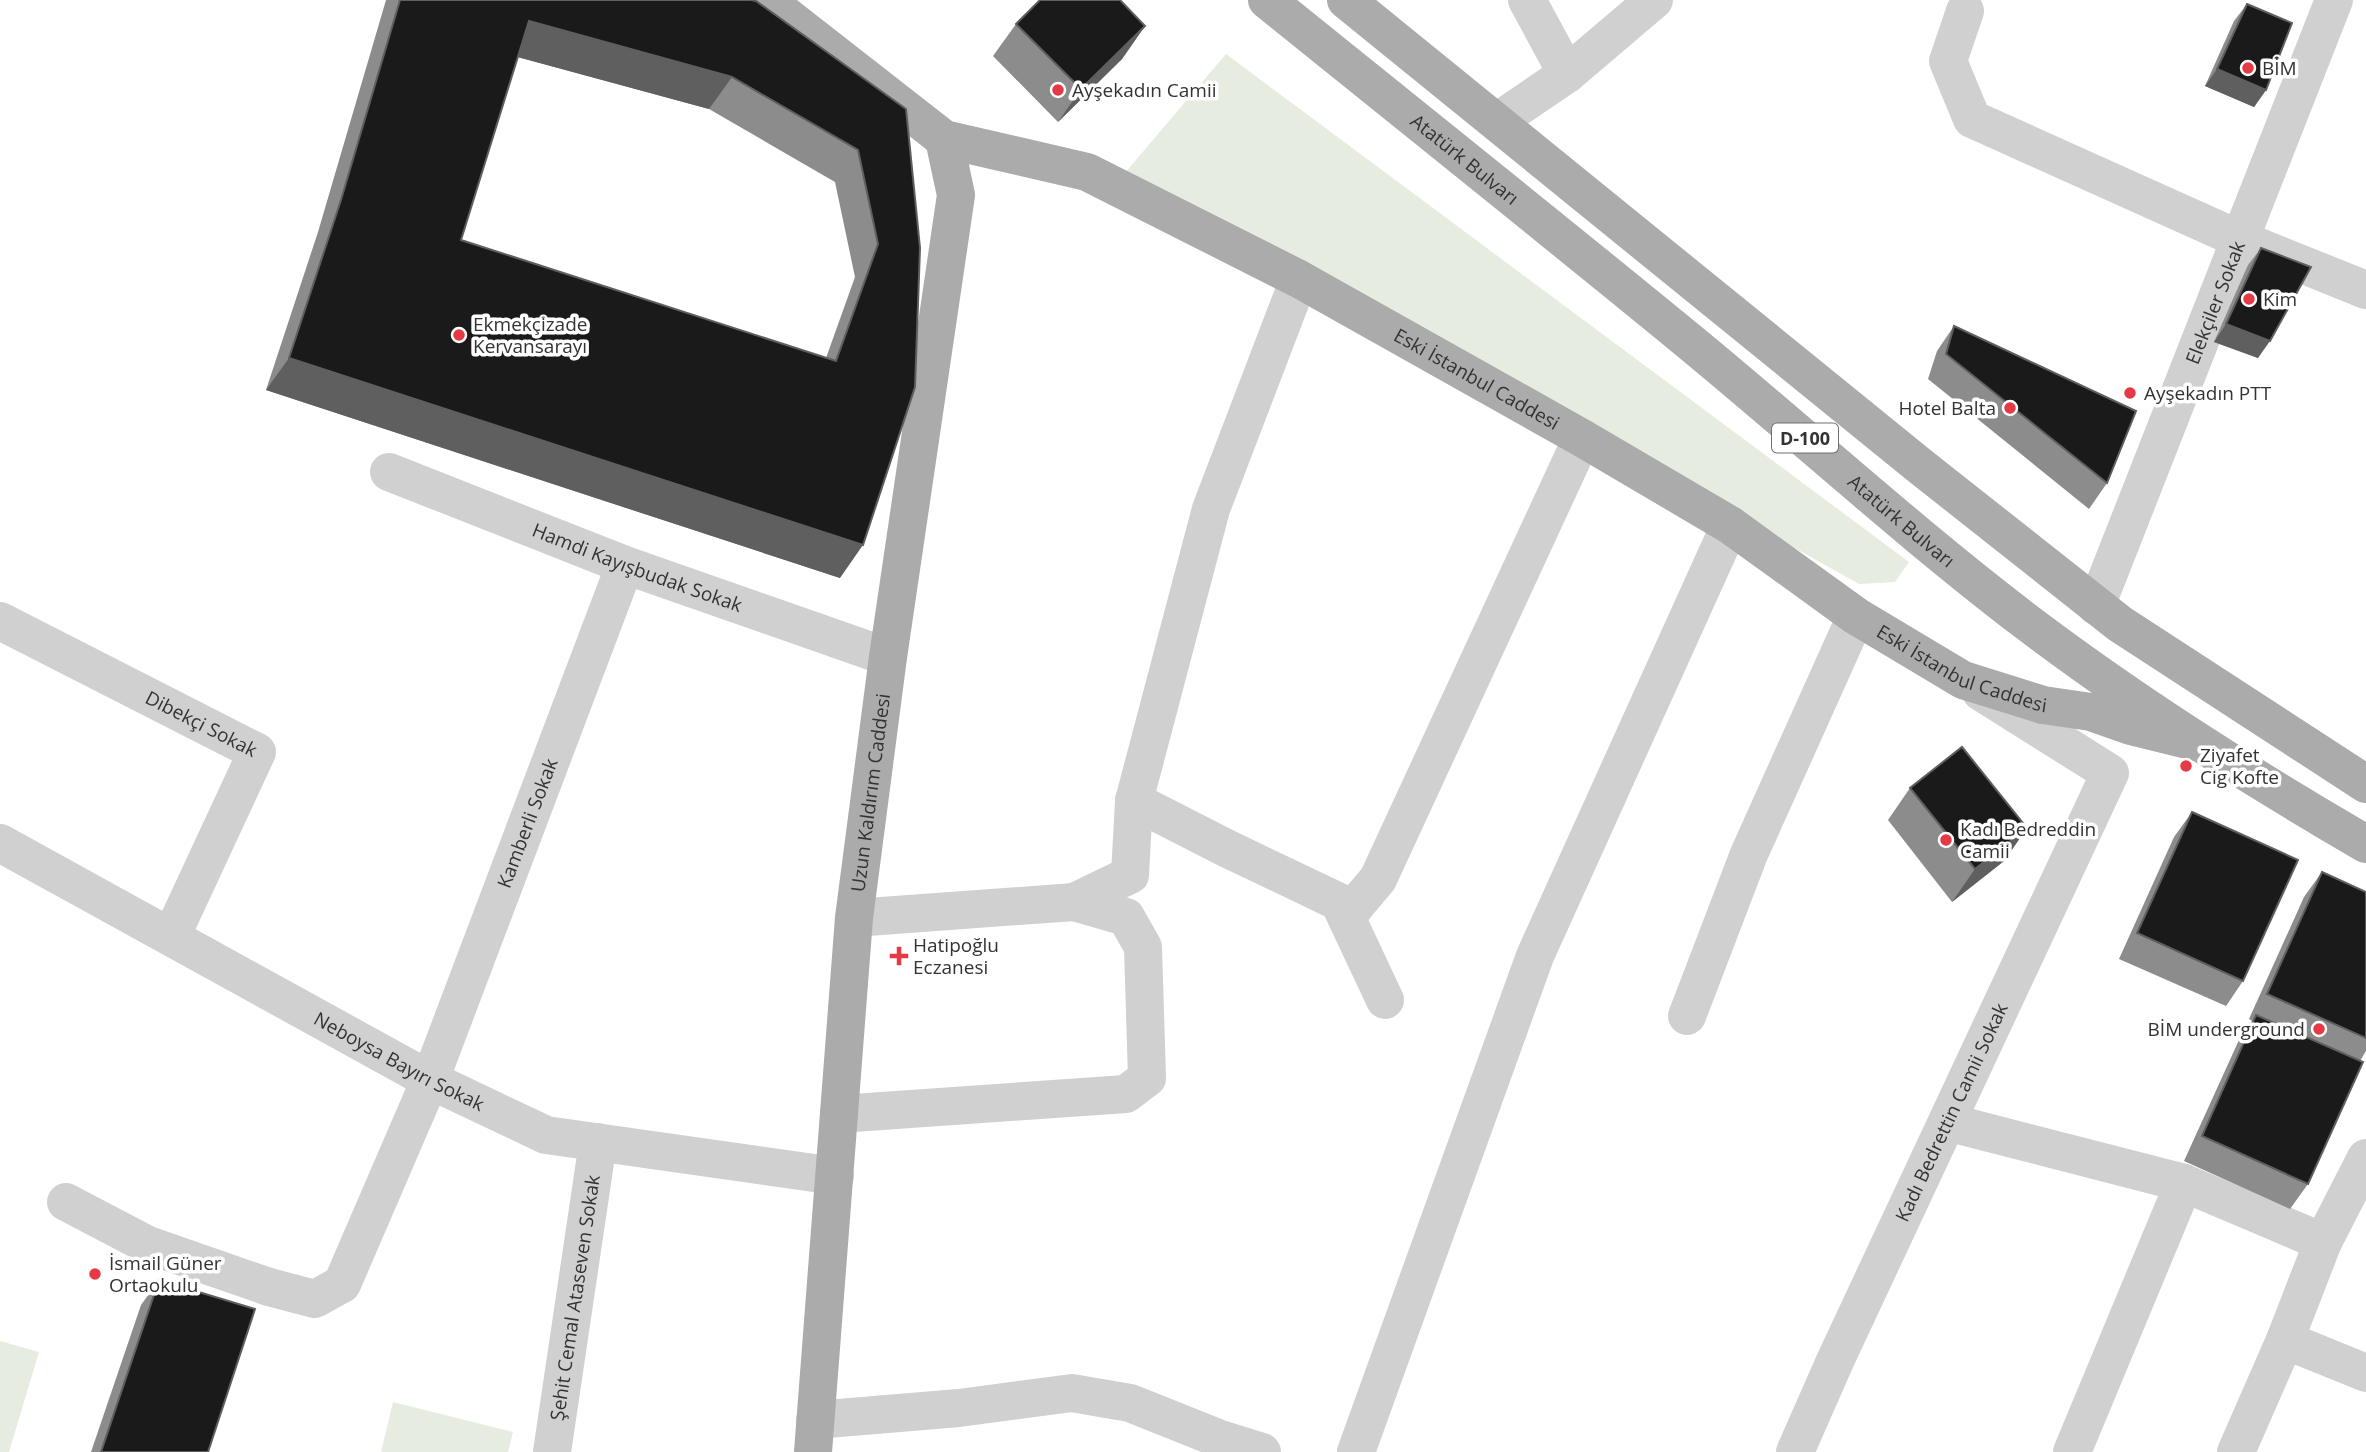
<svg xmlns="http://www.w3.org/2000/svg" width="2366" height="1452" viewBox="0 0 2366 1452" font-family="'Open Sans',sans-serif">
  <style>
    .park { fill: #e6ecdf }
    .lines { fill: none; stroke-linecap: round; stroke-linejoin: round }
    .minor { stroke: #d0d0d0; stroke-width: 38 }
    .major { stroke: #ababab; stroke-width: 38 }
    .wall { fill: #8c8c8c; fill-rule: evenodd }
    .shaded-wall { fill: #5f5f5f }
    .building { fill: #1a1a1a; stroke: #5f5f5f; stroke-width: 2; fill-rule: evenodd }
    .poi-dot { fill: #e63946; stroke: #fff; stroke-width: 2.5 }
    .labels { text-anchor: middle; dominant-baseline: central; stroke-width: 7; stroke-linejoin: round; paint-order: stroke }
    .shield { fill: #fff; stroke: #707070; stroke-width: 2 }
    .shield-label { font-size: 18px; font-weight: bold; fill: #333 }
    .poi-label { font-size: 19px; fill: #333; stroke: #fff; text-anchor: start }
    .street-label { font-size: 19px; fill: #333; stroke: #fff }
  </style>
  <rect width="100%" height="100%" fill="#fff"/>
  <g class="park">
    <polygon points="1226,54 1909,562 1895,582 1859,584 1124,174"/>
    <polygon points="0,1341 39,1352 9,1452 0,1452"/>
    <polygon points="393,1402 513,1432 508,1452 381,1452"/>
  </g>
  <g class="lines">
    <g class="minor">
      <polyline points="1527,0 1567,74"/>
      <polyline points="1965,11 1948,61 1972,119 2239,239 2366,290"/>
      <polyline points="1498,121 1567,74 1654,0"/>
      <path id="s1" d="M389,472L625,565L888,657"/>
      <path id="s2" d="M2096,606L2334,0"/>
      <path id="s3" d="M0,621L257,752L171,937"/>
      <polyline points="1134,801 1226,848 1339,902 1385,1000"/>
      <path id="s4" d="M0,843L430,1080L546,1135L835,1176"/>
      <polyline points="1346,917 1378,879 1582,438"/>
      <polyline points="854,918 1074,902 1130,875 1134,801 1211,509 1299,279"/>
      <polyline points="1687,1016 1749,854 1856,616"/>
      <polyline points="839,1114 1126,1094 1147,1078 1143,947 1126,917 1074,902"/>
      <polyline points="1947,1122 2184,1183 2323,1242"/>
      <path id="s5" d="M66,1202L148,1245L269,1287L315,1299L342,1284L430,1080L625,565"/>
      <polyline points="2285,1340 2366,1373"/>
      <polyline points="815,1420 959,1408 1072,1393 1130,1403 1220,1439 1262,1452"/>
      <path id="s6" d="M552,1452L598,1142"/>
      <polyline points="1356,1452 1535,956 1730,525"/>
      <path id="s7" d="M1795,1452L1835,1361L2110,773L1981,692"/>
      <polyline points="2072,1452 2184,1183"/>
      <polyline points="2236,1452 2285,1340 2323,1242 2366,1158"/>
    </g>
    <g class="major">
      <path id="s8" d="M766,0L944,139L1087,172L1299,279L1582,438L1730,525L1856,616L1963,680L2043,705L2091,712L2131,726L2196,742"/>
      <path id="s9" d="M1267,0C1408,114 1550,227 1690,342C1803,435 1911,534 2028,623C2135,704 2249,776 2366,844"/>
      <polyline points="1346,0 1920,466 2120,624 2366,784"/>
      <path id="s10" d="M813,1452L854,918L888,657L956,195L944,139"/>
    </g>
  </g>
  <g class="wall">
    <path d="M386,0H751L906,109L840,578L266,390L318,232ZM518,57L709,109L835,182L855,277L826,358L461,240Z"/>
    <polygon points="2247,4 2266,90 2254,107 2205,86 2234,21"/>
    <polygon points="1016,24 1145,26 1122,59 1058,122 993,56"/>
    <polygon points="2261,248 2258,358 2214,342 2248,265"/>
    <polygon points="1954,326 2107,483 2089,509 1928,379 1937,351"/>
    <polygon points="1910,788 2027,828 2004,861 1952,902 1888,820"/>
    <polygon points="2192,812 2243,981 2226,1006 2119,959 2174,837"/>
    <polygon points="2322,872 2366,892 2366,1051 2360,1061 2308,1184 2290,1209 2184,1161 2239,1040 2252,1021 2249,1019 2304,897"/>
    <polygon points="159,1280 208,1452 91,1452 141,1305"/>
  </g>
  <g class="shaded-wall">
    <polygon points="529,21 732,77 709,109 506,54"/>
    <polygon points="1145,26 1122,59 1058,122 1081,89"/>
    <polygon points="2217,69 2266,90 2254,107 2205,86"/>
    <polygon points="2226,324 2270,341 2258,358 2214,342"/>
    <polygon points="289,358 863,545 840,578 266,390"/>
    <polygon points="2027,828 2004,861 1952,902 1975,869"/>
  </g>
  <g class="building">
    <path d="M400,0H751L756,1L906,109L920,248L915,387L863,545L289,358L341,200ZM529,21L732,77L858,150L878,244L836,361L461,240Z"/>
    <polygon points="1040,0 1120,0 1145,26 1081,89 1016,24"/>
    <polygon points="2247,4 2292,23 2266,90 2217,69"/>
    <polygon points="2261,248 2311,267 2270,341 2226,324"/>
    <polygon points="1954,326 2136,411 2107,483 1946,354"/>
    <polygon points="1962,747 2027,828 1975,869 1910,788"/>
    <polygon points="2192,812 2298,860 2243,981 2137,933"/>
    <polygon points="2322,872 2366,892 2366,1038 2267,994"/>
    <polygon points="2256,1015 2363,1062 2308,1184 2202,1136"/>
    <polygon points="159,1280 255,1309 208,1452 101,1452"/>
  </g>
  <g class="poi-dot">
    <circle cx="2248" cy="68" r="7"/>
    <circle cx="1058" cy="90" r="7"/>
    <circle cx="2249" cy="299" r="7"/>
    <circle cx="459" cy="335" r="7"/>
    <circle cx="2130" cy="393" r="7"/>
    <circle cx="2010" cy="408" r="7"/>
    <circle cx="2186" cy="766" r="7"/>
    <circle cx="1946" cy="840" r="7"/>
    <path d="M895.5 945.5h7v7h7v7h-7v7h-7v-7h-7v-7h7z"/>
    <circle cx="2319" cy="1029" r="7"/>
    <circle cx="95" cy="1274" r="7"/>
  </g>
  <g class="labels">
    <rect class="shield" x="1772" y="423.5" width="66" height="29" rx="5"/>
    <g class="shield-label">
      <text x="1805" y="438">D-100</text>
    </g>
    <g class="poi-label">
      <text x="2262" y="68">BİM</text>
      <text x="1072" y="90">Ayşekadın Camii</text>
      <text x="2263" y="299">Kim</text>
      <text x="473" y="324">Ekmekçizade<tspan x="473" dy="22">Kervansarayı</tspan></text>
      <text x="2144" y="393">Ayşekadın PTT</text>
      <text x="1996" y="408" text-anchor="end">Hotel Balta</text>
      <text x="2200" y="755">Ziyafet<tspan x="2200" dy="22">Cig Kofte</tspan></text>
      <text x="1960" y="829">Kadı Bedreddin<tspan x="1960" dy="22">Camii</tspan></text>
      <text x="913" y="945">Hatipoğlu<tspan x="913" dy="22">Eczanesi</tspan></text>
      <text x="2305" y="1029" text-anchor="end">BİM underground</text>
      <text x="109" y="1263">İsmail Güner<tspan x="109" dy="22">Ortaokulu</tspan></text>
    </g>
    <g class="street-label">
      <text stroke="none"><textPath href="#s9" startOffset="254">Atatürk Bulvarı</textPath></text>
      <text stroke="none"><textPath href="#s2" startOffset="326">Elekçiler Sokak</textPath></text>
      <text stroke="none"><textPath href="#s8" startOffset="814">Eski İstanbul Caddesi</textPath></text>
      <text stroke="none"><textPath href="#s9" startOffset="821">Atatürk Bulvarı</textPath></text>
      <text stroke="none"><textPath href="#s1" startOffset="266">Hamdi Kayışbudak Sokak</textPath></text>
      <text stroke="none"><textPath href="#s8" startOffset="1381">Eski İstanbul Caddesi</textPath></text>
      <text stroke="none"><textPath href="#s3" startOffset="226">Dibekçi Sokak</textPath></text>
      <text stroke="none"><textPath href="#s10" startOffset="662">Uzun Kaldırım Caddesi</textPath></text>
      <text stroke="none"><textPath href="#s5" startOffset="796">Kamberli Sokak</textPath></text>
      <text stroke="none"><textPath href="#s4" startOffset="455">Neboysa Bayırı Sokak</textPath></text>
      <text stroke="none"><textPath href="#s7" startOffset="374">Kadı Bedrettin Camii Sokak</textPath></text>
      <text stroke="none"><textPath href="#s6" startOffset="156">Şehit Cemal Ataseven Sokak</textPath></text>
    </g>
  </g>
</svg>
